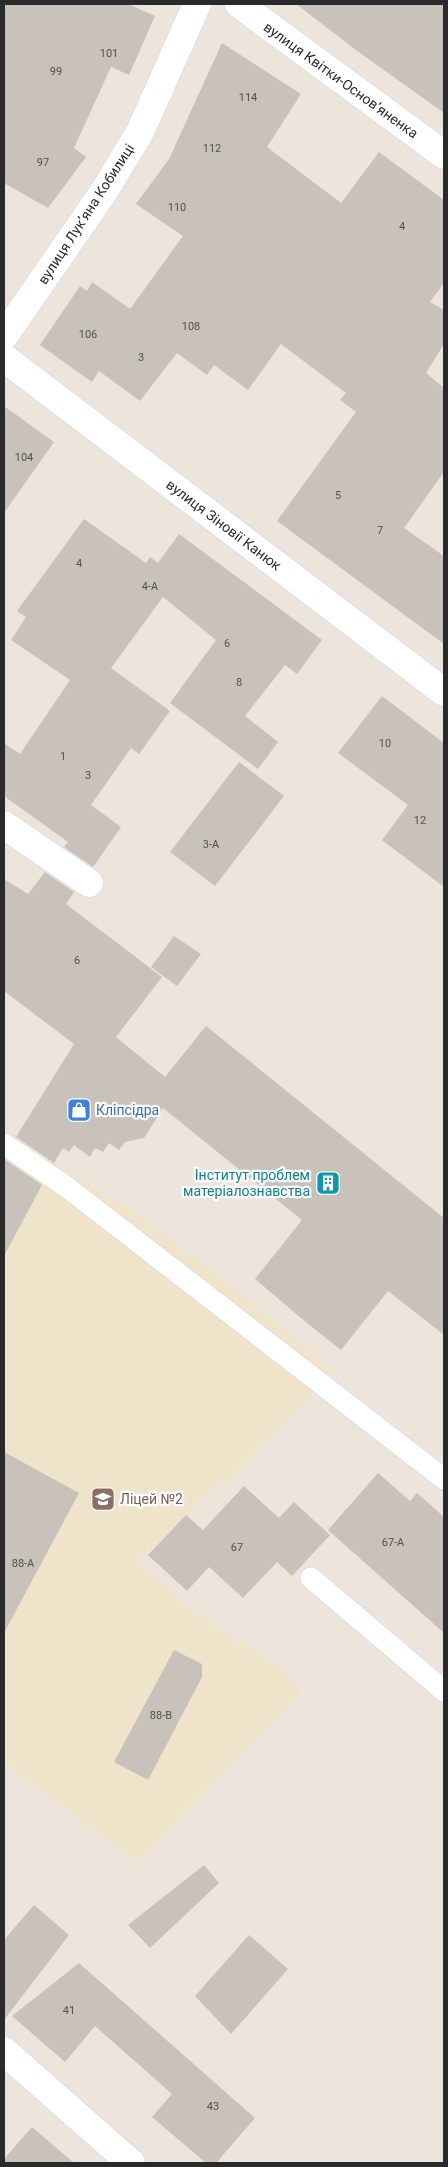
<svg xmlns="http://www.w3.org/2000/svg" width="448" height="2167" viewBox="0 0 448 2167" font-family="Roboto,sans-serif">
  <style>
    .education { fill: #efe3c9 }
    .building { fill: #c8c2bb }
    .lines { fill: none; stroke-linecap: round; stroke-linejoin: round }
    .service-casing { stroke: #d0d4e3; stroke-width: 22 }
    .minor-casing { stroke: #d0d4e3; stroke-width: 29 }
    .tertiary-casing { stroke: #d0d4e3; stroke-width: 29 }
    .service { stroke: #fff; stroke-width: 21 }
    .minor { stroke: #fff; stroke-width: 28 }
    .tertiary { stroke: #fff; stroke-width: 28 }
    .labels { text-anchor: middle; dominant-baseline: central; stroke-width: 4.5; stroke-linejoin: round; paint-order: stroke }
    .number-label { font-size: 11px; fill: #52504e }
    .street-label { font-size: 14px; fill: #2a2a2a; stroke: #fff }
    .shop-label { font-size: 14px; fill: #366cbe; stroke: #fff; text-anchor: start }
    .culture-label { font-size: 14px; fill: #0d838f; stroke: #fff; text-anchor: end }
    .education-label { font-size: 14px; fill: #785e54; stroke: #fff; text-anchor: start }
  </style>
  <rect width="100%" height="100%" fill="#ede5db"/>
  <polygon class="education" points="4,1131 130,1210 215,1273 330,1369 307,1399 227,1483 219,1483 138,1563 199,1616 275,1664 301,1691 138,1862 4,1762"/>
  <g class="building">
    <polygon points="4,4 128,4 155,16 129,75 111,67 74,148 86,157 48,208 4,183"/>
    <polygon points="296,4 444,4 444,113 356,50"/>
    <polygon points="222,43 301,94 267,147 341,203 379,152 444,200 444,283 430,302 444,310 444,344 426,373 444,388 444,472 404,528 444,556 444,644 277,521 356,412 340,400 346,393 281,344 248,390 214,365 207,375 177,353 140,401 99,371 92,382 40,345 80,286 87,291 92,282 130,309 183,236 136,204 169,159"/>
    <polygon points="4,406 54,442 4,513"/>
    <polygon points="84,519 146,563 150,557 158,563 179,534 322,640 297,674 285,665 245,716 278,742 258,769 170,703 216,640 163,597 111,668 170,711 139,754 131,748 91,805 121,827 93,867 64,847 68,842 4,796 4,743 20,754 70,680 11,640 26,617 17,611"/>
    <polygon points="382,696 444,743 444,887 382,840 408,805 338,753"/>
    <polygon points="239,762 284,796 215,886 170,852"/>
    <polygon points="45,872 74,892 66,904 162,977 116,1037 165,1077 206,1026 444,1218 444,1335 388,1291 341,1350 307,1323 255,1279 302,1220 163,1108 144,1138 125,1142 119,1150 109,1143 103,1152 95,1148 90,1157 74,1145 69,1152 63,1148 54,1163 16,1137 74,1044 4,991 4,879 28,894"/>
    <polygon points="174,936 201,954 177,986 151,967"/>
    <polygon points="4,1159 42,1185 4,1256"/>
    <polygon points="4,1452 79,1493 4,1633"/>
    <polygon points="378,1473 410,1501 417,1493 444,1517 444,1633 328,1530"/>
    <polygon points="244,1486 279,1518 294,1502 330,1535 292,1576 277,1562 243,1598 209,1567 187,1591 148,1555 186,1515 203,1530"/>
    <polygon points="174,1650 202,1664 202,1677 148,1780 114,1762"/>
    <polygon points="204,1865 219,1883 150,1948 128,1925"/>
    <polygon points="34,1905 69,1935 4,2020 4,1940"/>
    <polygon points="249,1935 288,1969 231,2034 195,1996"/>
    <polygon points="79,1963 255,2118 216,2163 206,2163 152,2117 172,2094 95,2026 65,2062 12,2016"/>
    <polygon points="32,2127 74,2163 4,2163 4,2159"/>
  </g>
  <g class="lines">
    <g class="service-casing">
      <g id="service">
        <polyline points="4,1144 68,1188 444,1479"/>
        <polyline points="311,1578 444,1691"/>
      </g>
    </g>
    <g class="minor-casing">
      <g id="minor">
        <polyline points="239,4 444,155"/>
        <path id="s1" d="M4,358L444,692"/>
        <polyline points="4,825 89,883"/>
        <polyline points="4,2051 131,2163"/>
      </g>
    </g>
    <g class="tertiary-casing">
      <polyline id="tertiary" points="4,336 105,190 140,132 197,4"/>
    </g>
    <use href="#service" class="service"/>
    <use href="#minor" class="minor"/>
    <use href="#tertiary" class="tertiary"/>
  </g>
  <defs>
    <g id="shop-square" transform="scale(1.25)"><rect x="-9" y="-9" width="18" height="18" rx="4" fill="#3f7fe0" stroke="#fff"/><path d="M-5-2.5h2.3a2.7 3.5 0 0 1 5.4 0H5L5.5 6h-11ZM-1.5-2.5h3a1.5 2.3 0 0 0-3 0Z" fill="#fff"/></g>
    <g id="building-square" transform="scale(1.25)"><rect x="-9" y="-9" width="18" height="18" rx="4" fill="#0f9aa8" stroke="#fff"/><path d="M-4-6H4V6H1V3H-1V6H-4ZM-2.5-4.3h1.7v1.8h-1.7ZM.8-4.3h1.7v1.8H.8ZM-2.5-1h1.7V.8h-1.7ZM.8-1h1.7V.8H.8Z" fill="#fff"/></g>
    <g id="school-square" transform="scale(1.25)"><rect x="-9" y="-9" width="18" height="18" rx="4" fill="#8d6e63" stroke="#fff"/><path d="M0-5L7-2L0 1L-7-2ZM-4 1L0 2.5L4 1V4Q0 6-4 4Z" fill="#fff"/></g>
  </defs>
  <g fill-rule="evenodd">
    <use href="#shop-square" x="79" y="1110"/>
    <use href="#building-square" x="328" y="1183"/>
    <use href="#school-square" x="103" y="1499"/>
  </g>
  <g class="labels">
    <g class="number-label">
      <text x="109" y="53">101</text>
      <text x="56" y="71">99</text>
      <text x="248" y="97">114</text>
      <text x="212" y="148">112</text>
      <text x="43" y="162">97</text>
      <text x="177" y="207">110</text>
      <text x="402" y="226">4</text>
      <text x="191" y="326">108</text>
      <text x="88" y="334">106</text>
      <text x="141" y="357">3</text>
      <text x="24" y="457">104</text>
      <text x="338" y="495">5</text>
      <text x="380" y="530">7</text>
      <text x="79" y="563">4</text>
      <text x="150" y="586">4-А</text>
      <text x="227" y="643">6</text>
      <text x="239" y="682">8</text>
      <text x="385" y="743">10</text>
      <text x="63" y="756">1</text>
      <text x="88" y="775">3</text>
      <text x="420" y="820">12</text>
      <text x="211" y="844">3-А</text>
      <text x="77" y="960">6</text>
      <text x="393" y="1542">67-А</text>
      <text x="237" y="1547">67</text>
      <text x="23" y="1563">88-А</text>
      <text x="161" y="1715">88-В</text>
      <text x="69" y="2010">41</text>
      <text x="213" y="2106">43</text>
    </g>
    <g class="street-label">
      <text transform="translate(341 80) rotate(36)">вулиця Квітки-Основʼяненка</text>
      <text transform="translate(86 214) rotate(-57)">вулиця Лукʼяна Кобилиці</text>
      <text stroke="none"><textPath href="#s1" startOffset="276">вулиця Зіновії Канюк</textPath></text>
    </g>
    <g class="shop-label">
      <text x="96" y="1110">Кліпсідра</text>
    </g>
    <g class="culture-label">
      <text x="310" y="1175">Інститут проблем<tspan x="310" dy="16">матеріалознавства</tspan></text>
    </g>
    <g class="education-label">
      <text x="120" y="1499">Ліцей №2</text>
    </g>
  </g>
  <rect width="448" height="2167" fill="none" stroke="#2a2a2a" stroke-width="10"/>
</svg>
